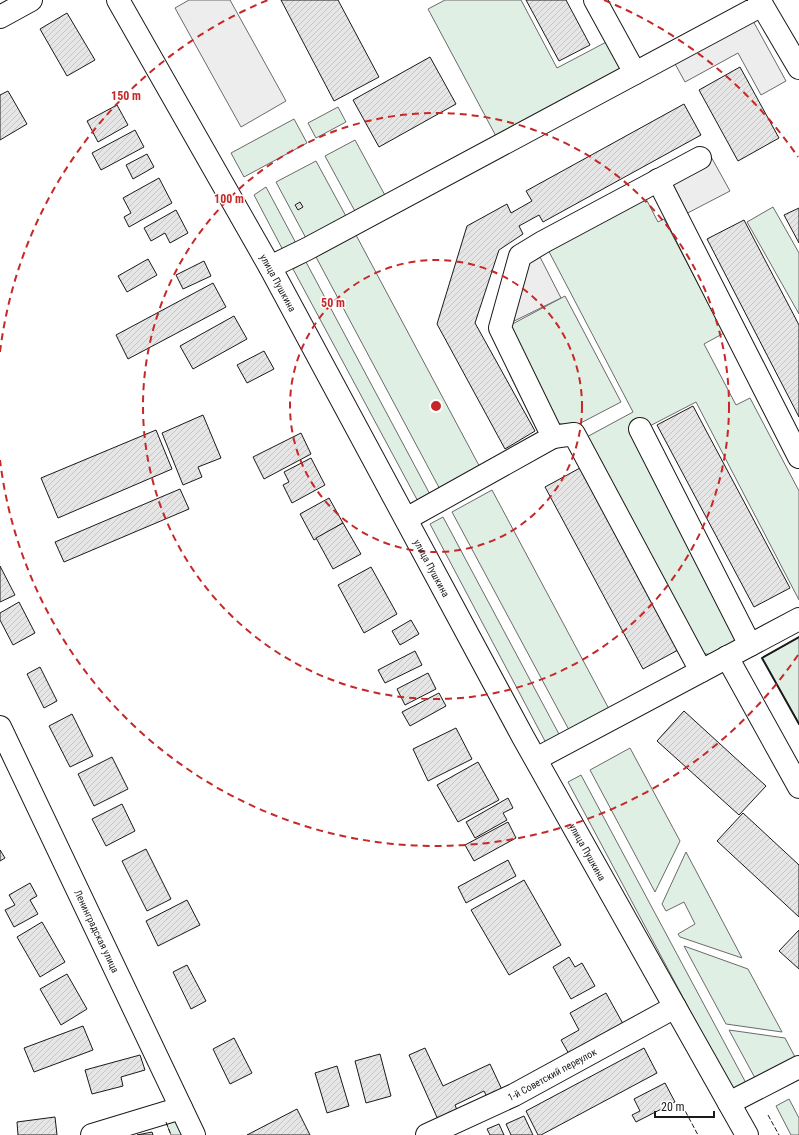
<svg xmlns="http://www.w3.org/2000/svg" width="799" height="1135" viewBox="0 0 799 1135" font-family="'Roboto Condensed',sans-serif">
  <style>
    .green { fill: #e0efe3; stroke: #6a6a6a }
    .parking { fill: #ededed; stroke: #6a6a6a }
    .building { fill: url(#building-hatch); stroke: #1a1a1a }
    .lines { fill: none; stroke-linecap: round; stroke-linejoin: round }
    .minor-casing { stroke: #1a1a1a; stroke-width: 24 }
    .major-casing { stroke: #1a1a1a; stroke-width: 24 }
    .minor { stroke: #fff; stroke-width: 22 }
    .major { stroke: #fff; stroke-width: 22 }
    .fence { stroke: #1a1a1a; stroke-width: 1; stroke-dasharray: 5 2; stroke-linecap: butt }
    .wall { stroke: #1a1a1a; stroke-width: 2 }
    .ring { fill: none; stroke: #c62828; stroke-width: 2; stroke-dasharray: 7 5 }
    .labels { text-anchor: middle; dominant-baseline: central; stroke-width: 3; stroke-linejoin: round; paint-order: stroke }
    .street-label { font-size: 10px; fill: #1a1a1a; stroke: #fff }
    .centre { fill: #c62828; stroke: #fff; stroke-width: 2 }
    .ring-label { font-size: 12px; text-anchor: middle; font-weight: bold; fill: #c62828; stroke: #fff; stroke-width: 3; stroke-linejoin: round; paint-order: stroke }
  </style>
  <defs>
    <pattern id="building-hatch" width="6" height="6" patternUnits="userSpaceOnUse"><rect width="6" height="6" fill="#e6e6e6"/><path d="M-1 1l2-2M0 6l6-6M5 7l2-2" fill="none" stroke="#c5c5c5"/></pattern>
  </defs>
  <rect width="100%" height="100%" fill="#fff"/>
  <g class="green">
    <polygon points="445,0 521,0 557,68 612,39 628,68 497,138 428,9"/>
    <polygon points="338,107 346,122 316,138 308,123"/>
    <polygon points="294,119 307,143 244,177 231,153"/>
    <polygon points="355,140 387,199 357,215 325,156"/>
    <polygon points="316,161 348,220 308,242 276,182"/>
    <polygon points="266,187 298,247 285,254 254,195"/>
    <polygon points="643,193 658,222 664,219 724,333 704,344 736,405 750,398 799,491 799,600 696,402 642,430 753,643 724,657 695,652 583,439 633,412 545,244"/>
    <polygon points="773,207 799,253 799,314 747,222"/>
    <polygon points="356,235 483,473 443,495 316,257"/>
    <polygon points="306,262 433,500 421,507 293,269"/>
    <polygon points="565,296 621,402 575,426 554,423 505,328"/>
    <polygon points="492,490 609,709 569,730 452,512"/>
    <polygon points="443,517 560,736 546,743 430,524"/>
    <polygon points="799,637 799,724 762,658"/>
    <polygon points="630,748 680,841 655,892 590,770"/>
    <polygon points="581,775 746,1083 733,1091 568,782"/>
    <polygon points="686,852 742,958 680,937 678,934 695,924 684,902 666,911 662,904"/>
    <polygon points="684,946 748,969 782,1032 726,1024"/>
    <polygon points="729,1030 785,1038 795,1057 755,1078"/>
    <polygon points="789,1099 799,1118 799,1135 791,1135 776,1106"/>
    <polygon points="171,1114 188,1135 171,1135 165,1120"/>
  </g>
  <g class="parking">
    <polygon points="189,0 230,0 286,101 241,127 175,8"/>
    <polygon points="752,19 786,81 761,95 738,53 685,82 674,62"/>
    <polygon points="709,153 730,191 678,218 658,180"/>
    <polygon points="540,257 561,298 500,328 516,271"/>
  </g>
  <g class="building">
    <polygon points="281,0 338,0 379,77 334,101"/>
    <polygon points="526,0 566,0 590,45 559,61"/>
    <polygon points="67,13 95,60 67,76 40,29"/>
    <polygon points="430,57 456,104 379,147 353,100"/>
    <polygon points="740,67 779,138 738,161 699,90"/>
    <polygon points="8,91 27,124 0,140 0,95"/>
    <polygon points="684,104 701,135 543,222 539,215 519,226 523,234 499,250 475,323 535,431 505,449 437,324 467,226 507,204 511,213 532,201 526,191"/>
    <polygon points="117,105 128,125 98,142 87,121"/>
    <polygon points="135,130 144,147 101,170 92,153"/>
    <polygon points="147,154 154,167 133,179 126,165"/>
    <polygon points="159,178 172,203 129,227 124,217 131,213 123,198"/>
    <polygon points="300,202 303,207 298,210 295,205"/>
    <polygon points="799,208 799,243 784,215"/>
    <polygon points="176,210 188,233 170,243 165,233 151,241 144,228"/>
    <polygon points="744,220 799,325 799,417 707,239"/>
    <polygon points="148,259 157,275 127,292 118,276"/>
    <polygon points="204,261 211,276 183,289 176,275"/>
    <polygon points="213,283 226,307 128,359 116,335"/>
    <polygon points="234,316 247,339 193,369 180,346"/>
    <polygon points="264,351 274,369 247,383 237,365"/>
    <polygon points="693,406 790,588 754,607 657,425"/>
    <polygon points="203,415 221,458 198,467 202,477 183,485 162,433"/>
    <polygon points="156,430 172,469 58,518 41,478"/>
    <polygon points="301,433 311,454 264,479 253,457"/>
    <polygon points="311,458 325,485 292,503 283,485 289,482 284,472"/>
    <polygon points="580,468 678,650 643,669 545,487"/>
    <polygon points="180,489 189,509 64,562 55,542"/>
    <polygon points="329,498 343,523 314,540 300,514"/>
    <polygon points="343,523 361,554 333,569 316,538"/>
    <polygon points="0,566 15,595 0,602"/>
    <polygon points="371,567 397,614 364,633 338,585"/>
    <polygon points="19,602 35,633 13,645 0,620 0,613"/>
    <polygon points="411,620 419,634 400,645 392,631"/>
    <polygon points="415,651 422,665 385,683 378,670"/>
    <polygon points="40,667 57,701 44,708 27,674"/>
    <polygon points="428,673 436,689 405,705 397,689"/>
    <polygon points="439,693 446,706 410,726 402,712"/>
    <polygon points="684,711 766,786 739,815 657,741"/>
    <polygon points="72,714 93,756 70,767 49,726"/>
    <polygon points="456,728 472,759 428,781 413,749"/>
    <polygon points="112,757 128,789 94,806 78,774"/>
    <polygon points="478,762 499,800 458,822 437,785"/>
    <polygon points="508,798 513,808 503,813 507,820 475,838 466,822"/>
    <polygon points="122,804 135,831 106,846 92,819"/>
    <polygon points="743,813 799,865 799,917 717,841"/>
    <polygon points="508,822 516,838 474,861 465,845"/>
    <polygon points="146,849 171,899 147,911 122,861"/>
    <polygon points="0,850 5,858 0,861"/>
    <polygon points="508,860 516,876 466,903 458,887"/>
    <polygon points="524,880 561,945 509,975 471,910"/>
    <polygon points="30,883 37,896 30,900 38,914 14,927 5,910 15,905 9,895"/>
    <polygon points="187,900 200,925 158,946 146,921"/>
    <polygon points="42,922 65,962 40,977 17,937"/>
    <polygon points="799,930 799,969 779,951"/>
    <polygon points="569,957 575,967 582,963 595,986 571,999 553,967"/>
    <polygon points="187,965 206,1001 191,1009 173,972"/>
    <polygon points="67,974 87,1009 61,1025 40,989"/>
    <polygon points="606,993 627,1031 573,1061 561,1040 579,1030 570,1013"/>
    <polygon points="83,1026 93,1050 34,1072 24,1048"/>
    <polygon points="234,1038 252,1073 230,1084 213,1049"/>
    <polygon points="425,1048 443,1086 490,1064 504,1094 489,1101 484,1091 455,1105 459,1115 440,1124 409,1055"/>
    <polygon points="644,1048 657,1073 541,1135 538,1135 526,1111"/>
    <polygon points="380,1054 391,1096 366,1103 355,1061"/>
    <polygon points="140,1055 145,1070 121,1077 123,1086 92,1094 85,1070"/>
    <polygon points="337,1066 349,1106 327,1113 315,1073"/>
    <polygon points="665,1083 675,1102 636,1122 632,1115 640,1111 634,1099"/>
    <polygon points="297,1109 310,1135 247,1135"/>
    <polygon points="524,1116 533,1135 511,1135 506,1124"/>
    <polygon points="55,1117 57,1135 18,1135 17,1122"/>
    <polygon points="499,1124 504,1135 490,1135 487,1129"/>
    <polygon points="152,1132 153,1135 137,1135"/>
  </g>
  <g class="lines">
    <g class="minor-casing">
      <g id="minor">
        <polyline points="595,0 635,73"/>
        <polyline points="762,5 799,68"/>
        <polyline points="0,17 31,0"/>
        <polyline points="658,180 799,457"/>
        <polyline points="270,267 307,249 762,5 759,0"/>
        <polyline points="640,429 750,645"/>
        <polyline points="553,437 574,434 701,671"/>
        <polyline points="406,519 553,437 500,328 520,256 543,242 700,158"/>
        <polyline points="727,657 799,787"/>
        <path id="s1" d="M0,727L194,1135"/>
        <polyline points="536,759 799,619"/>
        <polyline points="729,1103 799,1067"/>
        <polyline points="92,1135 181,1108"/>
        <path id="s2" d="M427,1135L514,1095L675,1007"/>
      </g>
    </g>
    <g class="major-casing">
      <g id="major">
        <path id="s3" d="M118,0L270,267L523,737L747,1135"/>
      </g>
    </g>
    <use href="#minor" class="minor"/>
    <use href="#major" class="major"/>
    <g class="fence">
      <polyline points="682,1105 698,1135"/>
      <polyline points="768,1115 779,1135"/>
      <polyline points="166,1122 171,1135"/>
    </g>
    <polyline class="wall" points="799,637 762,658 799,724"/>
  </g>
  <g class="ring">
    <circle cx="436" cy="406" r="146"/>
    <circle cx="436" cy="406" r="293"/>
    <path d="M798 655A439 439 0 0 1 0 460M0 352A439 439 0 0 1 268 0M604 0A439 439 0 0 1 798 157"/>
  </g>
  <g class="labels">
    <g class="street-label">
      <text stroke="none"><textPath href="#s3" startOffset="325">улица Пушкина</textPath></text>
      <text stroke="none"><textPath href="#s3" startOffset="649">улица Пушкина</textPath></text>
      <text stroke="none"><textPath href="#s3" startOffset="973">улица Пушкина</textPath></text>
      <text stroke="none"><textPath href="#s1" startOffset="226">Ленинградская улица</textPath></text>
      <text stroke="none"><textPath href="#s2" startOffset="139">1-й Советский переулок</textPath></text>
    </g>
  </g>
  <circle cx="436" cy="406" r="6" class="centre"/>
  <g class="ring-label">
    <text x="126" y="100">150 m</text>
    <text x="229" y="203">100 m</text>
    <text x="333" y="307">50 m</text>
  </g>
  <path d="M655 1111v6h59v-6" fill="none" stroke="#1a1a1a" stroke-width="2"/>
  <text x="661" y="1111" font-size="12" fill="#1a1a1a" stroke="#ffffff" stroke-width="3" paint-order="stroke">20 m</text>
</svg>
